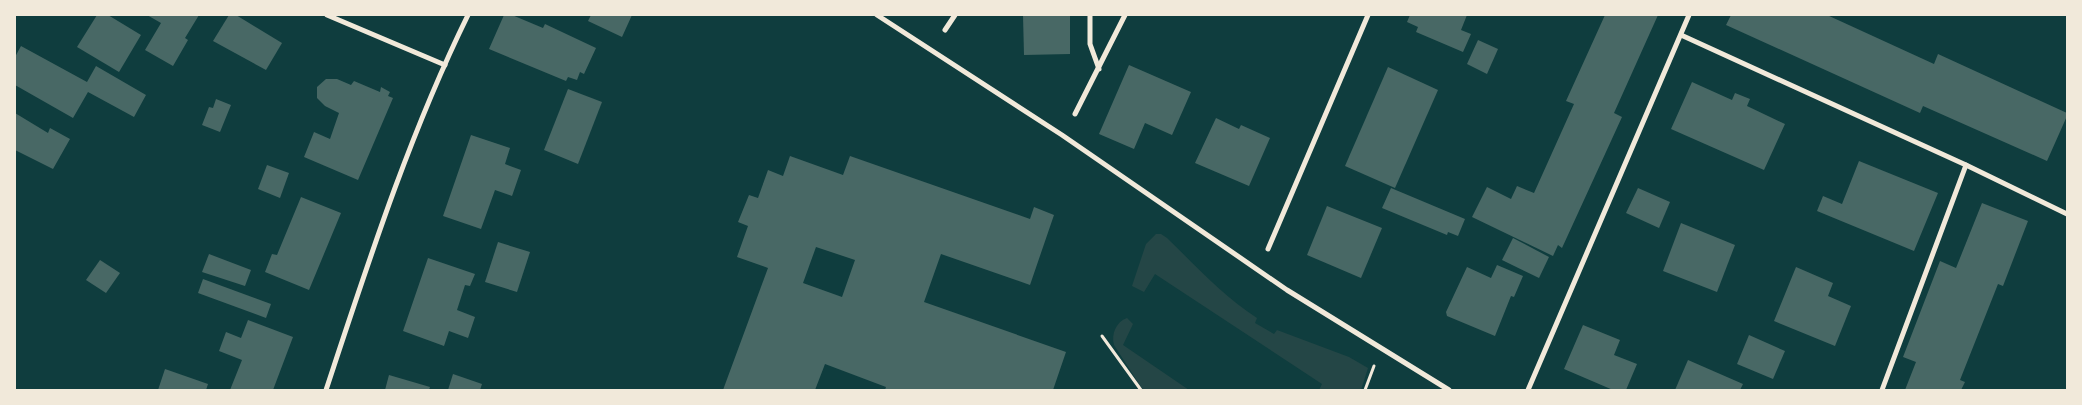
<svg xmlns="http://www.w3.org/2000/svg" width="2082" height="405" viewBox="0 0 2082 405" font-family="'IBM Plex Serif',serif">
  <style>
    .green { fill: #244646 }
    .building { fill: #486865; fill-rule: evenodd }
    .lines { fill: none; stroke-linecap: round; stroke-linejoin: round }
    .path { stroke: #f1e9da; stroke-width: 3 }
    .minor { stroke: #f1e9da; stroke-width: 5 }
  </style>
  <rect width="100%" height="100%" fill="#0f3d3e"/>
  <g class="green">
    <path d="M1156,234H1161L1167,238C1196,266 1223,296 1257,318L1255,323L1274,334L1277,330L1349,357L1368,368L1361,390H1319L1322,384L1155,274L1144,292L1132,286L1146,244Z"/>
    <path d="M1127,318L1133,324L1123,345L1189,390H1143L1114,345C1111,334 1116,322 1127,318Z"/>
  </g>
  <g class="building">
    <polygon points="97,15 108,15 141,35 119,72 77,47"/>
    <polygon points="147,15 199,15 185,38 188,40 173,66 145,50 161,23"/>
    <polygon points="229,15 236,15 282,43 266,70 213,41"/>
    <polygon points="504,15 512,15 543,28 545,24 596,48 584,74 580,72 577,80 568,77 566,81 489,49"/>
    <polygon points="591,15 632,15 622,37 588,21"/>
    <polygon points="1023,15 1070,15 1070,54 1024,55"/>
    <polygon points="1410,15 1467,15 1461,30 1471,34 1463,52 1416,32 1418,27 1407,22"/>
    <polygon points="1605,15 1658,15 1614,113 1622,117 1562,248 1558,245 1553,256 1472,217 1487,187 1511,199 1517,186 1534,193 1574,104 1566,101"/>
    <polygon points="1731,15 1827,15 1934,64 1938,54 2067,113 2067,116 2047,161 1923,106 1920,113 1726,25"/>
    <polygon points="1478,40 1498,49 1487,74 1467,64"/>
    <polygon points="21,46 87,82 96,66 146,95 134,117 88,92 73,118 15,85 15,57"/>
    <polygon points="1129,65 1191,92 1172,135 1145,123 1134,149 1099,134"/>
    <polygon points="1388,67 1438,90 1395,188 1345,166"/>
    <polygon points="326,79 337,79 351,85 354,81 380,92 381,87 390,92 388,96 393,98 358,180 304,157 314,132 330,139 339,113 325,106 317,98 317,87"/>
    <polygon points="1692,82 1732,100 1735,93 1750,99 1747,106 1785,124 1764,170 1671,129"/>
    <polygon points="568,89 602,102 578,164 544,150"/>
    <polygon points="216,99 231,105 220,132 202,125 209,107 213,108"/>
    <polygon points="15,113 48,133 50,128 70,139 53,169 15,150"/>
    <polygon points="1216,118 1239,129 1241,125 1270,138 1249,186 1195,163"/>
    <polygon points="471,135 510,148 505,164 521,170 512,196 495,190 481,229 443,216"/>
    <path d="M790,156L843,175L850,156L1030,219L1034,207L1054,215L1030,285L941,254L924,302L1066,352L1053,390H885L886,387L825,364L815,390H723L768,268L737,257L748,226L738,222L749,195L758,198L768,170L783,176ZM816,247L855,260L842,297L803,283Z"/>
    <polygon points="1859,161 1938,193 1914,251 1817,211 1823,196 1842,204"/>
    <polygon points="267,165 289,173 280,198 258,189"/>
    <polygon points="1391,188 1465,219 1458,236 1448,232 1447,235 1382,208"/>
    <polygon points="1638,188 1670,202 1659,228 1626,213"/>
    <polygon points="301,197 341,213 309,290 265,272 272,254 277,255"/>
    <polygon points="1982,203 2028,221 2003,286 1998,284 1960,380 1965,382 1961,390 1905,390 1916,362 1903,357 1940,261 1956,268"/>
    <polygon points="1327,206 1382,228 1361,278 1307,255"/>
    <polygon points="1681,223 1735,245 1717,292 1663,271"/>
    <polygon points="1513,238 1549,257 1539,278 1502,260"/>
    <polygon points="498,242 530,252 517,292 485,282"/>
    <polygon points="209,254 251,270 245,286 202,272"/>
    <polygon points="428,258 475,274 470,286 465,285 457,310 475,317 468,338 449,331 444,346 403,331"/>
    <polygon points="100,260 120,273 106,293 86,280"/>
    <polygon points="1497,265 1523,276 1514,297 1511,296 1495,336 1447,316 1446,312 1467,267 1491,278"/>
    <polygon points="1796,267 1833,283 1828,296 1851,306 1835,346 1774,321"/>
    <polygon points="203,279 271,304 266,318 198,293"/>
    <polygon points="248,320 293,337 273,390 230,390 242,360 219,351 226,332 241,338"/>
    <polygon points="1583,325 1620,340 1614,355 1637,364 1626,390 1613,390 1564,369"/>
    <polygon points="1749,335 1785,351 1773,379 1737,364"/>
    <polygon points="1688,360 1743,384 1740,390 1675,390"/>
    <polygon points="165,369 208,384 206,390 158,390"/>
    <polygon points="453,374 482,384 480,390 448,390"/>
    <polygon points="389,375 430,387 429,390 385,390"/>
  </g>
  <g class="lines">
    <g class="path">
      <polyline points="1102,336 1141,390"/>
      <polyline points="1365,390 1374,366"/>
    </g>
    <g class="minor">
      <polyline points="327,15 445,65"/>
      <polyline points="877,15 1062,135 1287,290 1449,390"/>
      <polyline points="1090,15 1090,44 1099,69"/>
      <polyline points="945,30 955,15"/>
      <polyline points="1681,35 1966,165 2067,214"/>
      <polyline points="1075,114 1125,15"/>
      <polyline points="1268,249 1368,15"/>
      <path d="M326,390C368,263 409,135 468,15"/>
      <polyline points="1528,390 1689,15"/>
      <polyline points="1882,390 1966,165"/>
    </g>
  </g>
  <rect width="2082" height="405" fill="none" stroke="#f1e9da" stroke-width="32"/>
</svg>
